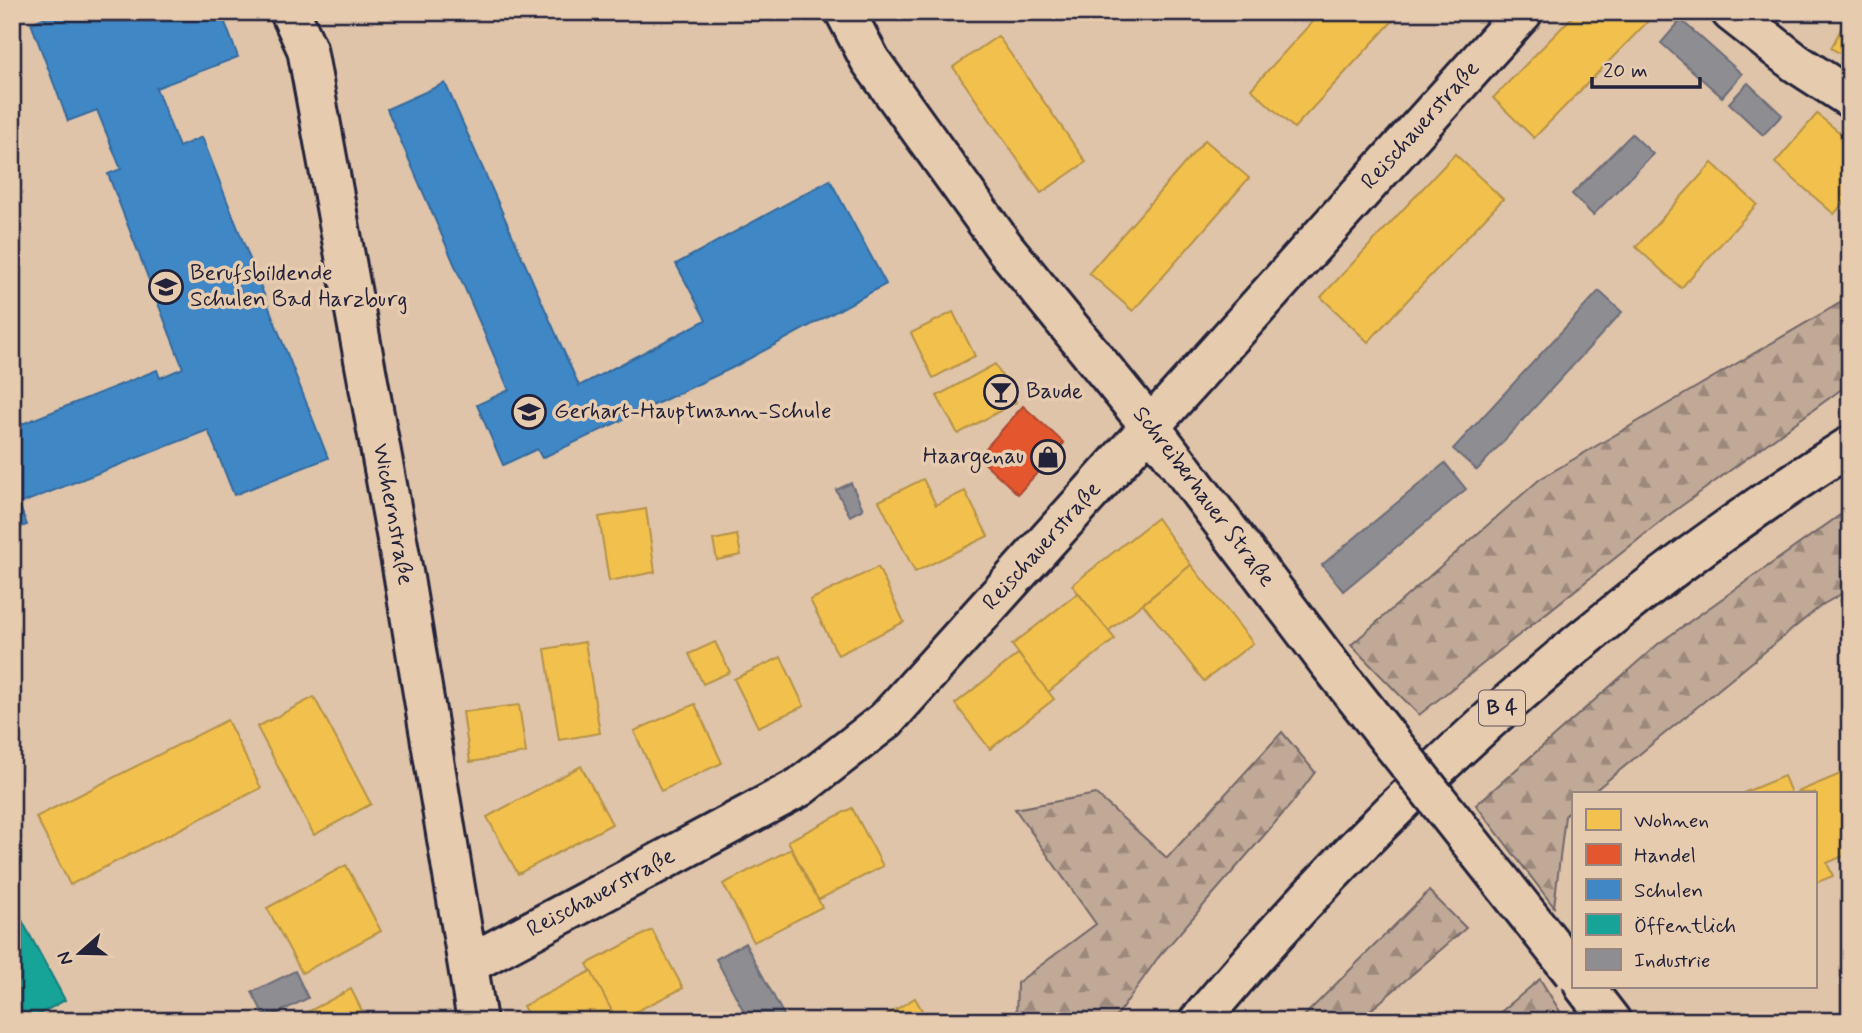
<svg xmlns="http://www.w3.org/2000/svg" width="1862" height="1033" viewBox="0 0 1862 1033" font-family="Mynerve,sans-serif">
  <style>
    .forest { fill: url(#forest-firs); stroke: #716669; stroke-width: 2 }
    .homes { fill: #f2c14e; stroke: #b49148; stroke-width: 2 }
    .shops { fill: #e4572e; stroke: #aa4732; stroke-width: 2 }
    .schools { fill: #3f88c5; stroke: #36699c; stroke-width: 2 }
    .public { fill: #17a398; stroke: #1a7c7c; stroke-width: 2 }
    .industry { fill: #8d8d92; stroke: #6d6d78; stroke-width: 2 }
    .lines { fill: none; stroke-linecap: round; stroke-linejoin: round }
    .minor-casing { stroke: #22223b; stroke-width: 44 }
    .highway-casing { stroke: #22223b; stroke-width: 44 }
    .minor { stroke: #e7cbae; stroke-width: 38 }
    .highway { stroke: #e7cbae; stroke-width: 38 }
    .minor-bridge-casing { stroke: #22223b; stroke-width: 44; stroke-linecap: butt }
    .minor-bridge { stroke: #e7cbae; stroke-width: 38 }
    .labels { text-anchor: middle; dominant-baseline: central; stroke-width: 7; stroke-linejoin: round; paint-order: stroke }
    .shield { fill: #e7cbae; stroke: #5d555e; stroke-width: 2 }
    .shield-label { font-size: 21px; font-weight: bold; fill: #22223b }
    .street-label { font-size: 23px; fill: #22223b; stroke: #e7cbae }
    .poi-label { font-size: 23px; fill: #22223b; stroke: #e7cbae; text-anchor: start }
  </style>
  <defs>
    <pattern id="forest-firs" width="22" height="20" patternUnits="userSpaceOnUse" patternTransform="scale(1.75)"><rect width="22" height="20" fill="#c0a997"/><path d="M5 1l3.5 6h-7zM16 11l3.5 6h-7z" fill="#9c897c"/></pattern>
  </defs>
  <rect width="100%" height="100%" fill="#dfc4a9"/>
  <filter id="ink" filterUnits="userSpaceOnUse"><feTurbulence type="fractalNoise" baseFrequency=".0143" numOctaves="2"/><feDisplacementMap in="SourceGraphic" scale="14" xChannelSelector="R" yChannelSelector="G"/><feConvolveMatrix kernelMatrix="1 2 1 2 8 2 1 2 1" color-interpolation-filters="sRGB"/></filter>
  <g filter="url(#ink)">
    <g class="forest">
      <polygon points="1850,297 1850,383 1669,515 1419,715 1351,645 1540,479"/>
      <polygon points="1850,508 1850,589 1822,605 1592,793 1573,793 1573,809 1565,816 1554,907 1476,805 1658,644"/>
      <polygon points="1282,732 1315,772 1292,803 1157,959 1113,1021 1016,1021 1017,983 1096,924 1015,809 1096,794 1167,858"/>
      <polygon points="1429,891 1466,928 1358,1021 1299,1021"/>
      <polygon points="1540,979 1566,1021 1490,1021"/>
    </g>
    <g class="homes">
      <polygon points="1321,12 1401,12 1294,128 1251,89"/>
      <polygon points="1577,12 1657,12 1534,138 1493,98"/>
      <polygon points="1850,12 1850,59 1831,48"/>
      <polygon points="998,36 1086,162 1041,193 953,67"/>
      <polygon points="1817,114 1850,141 1850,196 1834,214 1775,163"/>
      <polygon points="1205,140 1249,178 1133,311 1089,273"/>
      <polygon points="1455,154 1503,199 1368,342 1321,297"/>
      <polygon points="1712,163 1757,204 1681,288 1636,247"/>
      <polygon points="953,312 975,356 933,378 911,333"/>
      <polygon points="995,364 1016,402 958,434 937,396"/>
      <polygon points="923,479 936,505 965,491 988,536 915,572 879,501"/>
      <polygon points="646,509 655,572 609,581 599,517"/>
      <polygon points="1157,518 1191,565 1108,631 1072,585"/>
      <polygon points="737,535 741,555 717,560 713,540"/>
      <polygon points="1191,565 1253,643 1204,681 1143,604"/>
      <polygon points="878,567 904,622 838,655 810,600"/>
      <polygon points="1078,593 1115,639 1048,692 1012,645"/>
      <polygon points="585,642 600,733 559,740 545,649"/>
      <polygon points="715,642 730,672 703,684 689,654"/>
      <polygon points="1018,654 1054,699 990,749 955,704"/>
      <polygon points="781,657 804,706 758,727 734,679"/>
      <polygon points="314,697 371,804 314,835 257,727"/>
      <polygon points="695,704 722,763 661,791 634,731"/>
      <polygon points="519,705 526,753 470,762 463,712"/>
      <polygon points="227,720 261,788 70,885 36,817"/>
      <polygon points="581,766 612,824 518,874 487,817"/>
      <polygon points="1850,770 1850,853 1827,863 1833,876 1815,883 1815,793 1795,793"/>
      <polygon points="1784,776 1791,793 1743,793"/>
      <polygon points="852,808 883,866 818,900 788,841"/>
      <polygon points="791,849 822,907 754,942 723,884"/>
      <polygon points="346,865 381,931 302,973 267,908"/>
      <polygon points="652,930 683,988 617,1021 587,964"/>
      <polygon points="591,971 617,1021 531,1021 523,1006"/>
      <polygon points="351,989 367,1021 308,1021 304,1014"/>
      <polygon points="915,998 928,1021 877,1021"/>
    </g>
    <polygon class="shops" points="1023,406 1064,443 1018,494 978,457"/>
    <g class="schools">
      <polygon points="58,12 221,12 238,57 156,88 179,147 202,137 328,458 234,495 208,430 19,504 27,525 12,530 12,428 157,370 160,378 183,368 108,174 121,169 97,110 68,121 31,23"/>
      <polygon points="445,83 579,386 706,320 676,264 830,180 886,284 732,368 542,458 537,449 503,465 477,405 509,390 387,109"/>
    </g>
    <polygon class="public" points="12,902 65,1000 27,1021 12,1021"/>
    <g class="industry">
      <polygon points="1681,20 1742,74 1722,97 1661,43"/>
      <polygon points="1748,83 1782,115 1763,135 1729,103"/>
      <polygon points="1632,134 1653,154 1593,215 1572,194"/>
      <polygon points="1599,291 1622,312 1477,470 1453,449"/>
      <polygon points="1445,463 1466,489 1343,591 1322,565"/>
      <polygon points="851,483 863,509 850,516 836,490"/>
      <polygon points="745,943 787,1021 749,1021 716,959"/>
      <polygon points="295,971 308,998 266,1019 252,992"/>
    </g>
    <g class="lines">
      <g class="minor-casing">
        <g id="minor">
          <path id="s1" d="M290,12L307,49L403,572L477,1021"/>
          <path id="s2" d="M845,12L870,60L1005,248L1150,426L1328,662"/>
          <polyline points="1731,12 1796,63 1850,98"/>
          <path id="s3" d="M469,964L800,787L886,720L1523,12"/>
          <polyline points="1584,986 1611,1021"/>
        </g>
      </g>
      <g class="highway-casing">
        <path id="highway" d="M1199,1021C1387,798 1603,602 1850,446"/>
      </g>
      <use href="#minor" class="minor"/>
      <use href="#highway" class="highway"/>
      <g class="minor-bridge-casing">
        <polyline id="minor-bridge" points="1328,662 1573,972"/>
      </g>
      <use href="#minor-bridge" class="minor-bridge"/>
    </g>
  </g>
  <defs>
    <g id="school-ring" transform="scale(1.75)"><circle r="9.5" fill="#e7cbae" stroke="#22223b" stroke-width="1.5"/><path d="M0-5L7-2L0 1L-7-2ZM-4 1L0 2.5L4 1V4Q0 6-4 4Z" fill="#22223b"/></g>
    <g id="bar-ring" transform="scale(1.75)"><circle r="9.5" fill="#e7cbae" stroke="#22223b" stroke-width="1.5"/><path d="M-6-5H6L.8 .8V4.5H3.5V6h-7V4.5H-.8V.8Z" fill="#22223b"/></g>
    <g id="shop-ring" transform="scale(1.75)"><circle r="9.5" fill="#e7cbae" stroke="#22223b" stroke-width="1.5"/><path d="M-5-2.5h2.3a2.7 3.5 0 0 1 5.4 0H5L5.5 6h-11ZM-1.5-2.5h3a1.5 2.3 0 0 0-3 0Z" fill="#22223b"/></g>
  </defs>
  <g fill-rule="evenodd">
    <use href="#school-ring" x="166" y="287"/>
    <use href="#bar-ring" x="1001" y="392"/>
    <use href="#school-ring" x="529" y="412"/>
    <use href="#shop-ring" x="1048" y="457"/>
  </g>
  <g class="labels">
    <rect class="shield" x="1479" y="690.5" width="46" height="35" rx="5"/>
    <g class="shield-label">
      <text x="1502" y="708">B 4</text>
    </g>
    <g class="street-label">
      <text stroke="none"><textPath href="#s3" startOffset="1284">Reischauerstraße</textPath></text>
      <text stroke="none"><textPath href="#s2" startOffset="604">Schreiberhauer Straße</textPath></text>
      <text stroke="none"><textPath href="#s1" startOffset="514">Wichernstraße</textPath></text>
      <text stroke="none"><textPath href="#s3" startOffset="718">Reischauerstraße</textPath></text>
      <text stroke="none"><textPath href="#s3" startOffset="150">Reischauerstraße</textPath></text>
    </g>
    <g class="poi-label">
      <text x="190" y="274">Berufsbildende<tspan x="190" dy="26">Schulen Bad Harzburg</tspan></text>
      <text x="1026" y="392">Baude</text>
      <text x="554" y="412">Gerhart-Hauptmann-Schule</text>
      <text x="1024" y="457" text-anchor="end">Haargenau</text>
    </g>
  </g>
  <rect width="1862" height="1033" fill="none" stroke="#e7cbae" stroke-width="42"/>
  <rect x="21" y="21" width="1820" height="991" fill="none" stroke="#22223b" stroke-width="2.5" filter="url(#ink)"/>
  <rect x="1572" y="792" width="245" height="196" fill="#e7cbae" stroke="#988780" stroke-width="2"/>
  <rect x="1586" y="809" width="35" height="21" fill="#f2c14e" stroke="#988780" stroke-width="2"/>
  <text x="1634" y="827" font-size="21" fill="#22223b">Wohnen</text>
  <rect x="1586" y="844" width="35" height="21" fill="#e4572e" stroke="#988780" stroke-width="2"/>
  <text x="1634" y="862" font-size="21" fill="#22223b">Handel</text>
  <rect x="1586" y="879" width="35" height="21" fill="#3f88c5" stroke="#988780" stroke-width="2"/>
  <text x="1634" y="897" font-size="21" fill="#22223b">Schulen</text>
  <rect x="1586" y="914" width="35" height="21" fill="#17a398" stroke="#988780" stroke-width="2"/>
  <text x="1634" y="932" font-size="21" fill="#22223b">Öffentlich</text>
  <rect x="1586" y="949" width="35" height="21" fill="#8d8d92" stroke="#988780" stroke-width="2"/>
  <text x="1634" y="967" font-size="21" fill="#22223b">Industrie</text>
  <g transform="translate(80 953) rotate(250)" stroke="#e7cbae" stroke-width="5" paint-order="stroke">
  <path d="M0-5L12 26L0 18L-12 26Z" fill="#22223b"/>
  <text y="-10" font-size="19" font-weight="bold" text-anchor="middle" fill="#22223b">N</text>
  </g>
  <path d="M1592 77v10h108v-10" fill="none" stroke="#22223b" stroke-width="3.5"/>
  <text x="1603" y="77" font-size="21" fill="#22223b" stroke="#e7cbae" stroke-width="5" paint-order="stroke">20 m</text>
</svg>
